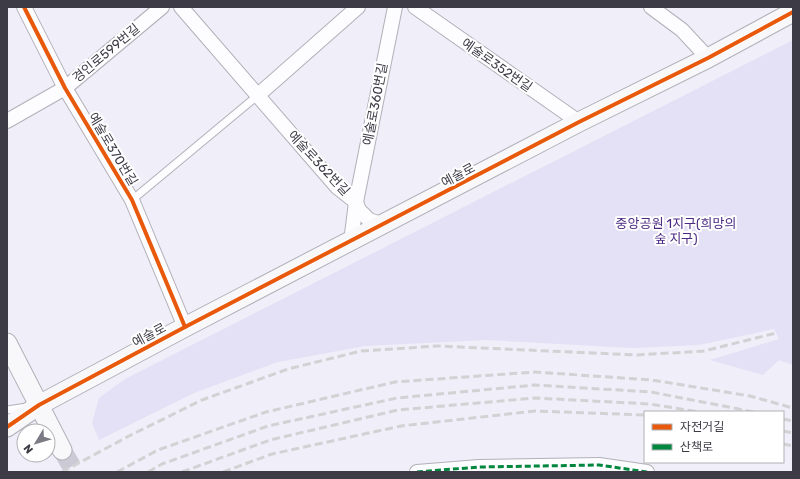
<svg xmlns="http://www.w3.org/2000/svg" width="800" height="479" viewBox="0 0 800 479" font-family="Rubik,'Noto Sans KR',sans-serif">
  <style>
    .green { fill: #e4e0f6 }
    .lines { fill: none; stroke-linecap: round; stroke-linejoin: round }
    .secondary-tunnel { stroke: #cccad4; stroke-width: 19; stroke-dasharray: 19 10; stroke-linecap: butt }
    .lane-casing { stroke: #b2b0b9; stroke-width: 9 }
    .street-casing { stroke: #b2b0b9; stroke-width: 16 }
    .secondary-casing { stroke: #b2b0b9; stroke-width: 21 }
    .lane { stroke: #fdfcfe; stroke-width: 7 }
    .street { stroke: #fdfcfe; stroke-width: 14 }
    .secondary { stroke: #f8f8fb; stroke-width: 19 }
    .rail { stroke: #d2d2d4; stroke-width: 3; stroke-dasharray: 8 4; stroke-linecap: butt }
    .quiet { stroke: #00873e; stroke-width: 3; stroke-dasharray: 6 3; stroke-linecap: butt }
    .cycleway-casing { stroke: #fff; stroke-width: 6 }
    .cycleway { stroke: #e8590c; stroke-width: 4 }
    .labels { text-anchor: middle; dominant-baseline: central; stroke-width: 4; stroke-linejoin: round; paint-order: stroke }
    .street-label { font-size: 13px; fill: #3d3b45; stroke: #fff }
    .park-label { font-size: 13px; fill: #492983; stroke: #fff }
  </style>
  <rect width="100%" height="100%" fill="#f0eef8"/>
  <polygon class="green" points="793,40 793,365 779,360 763,375 710,360 779,339 774,329 699,345 633,348 486,340 365,346 278,362 194,393 99,440 92,423 99,398 125,379"/>
  <g class="lines">
    <polyline class="secondary-tunnel" points="62,450 75,472"/>
    <g class="lane-casing">
      <g id="lane">
        <polyline points="132,200 257,96"/>
        <polyline points="7,410 27,407"/>
      </g>
    </g>
    <g class="street-casing">
      <g id="street">
        <polyline points="24,7 65,88 132,200 185,327"/>
        <polyline points="181,7 337,187 356,202 359,210 369,220 384,225"/>
        <polyline points="415,7 579,122"/>
        <polyline points="651,7 682,30 708,58"/>
        <polyline points="257,96 358,7"/>
        <polyline points="7,121 65,88 162,7"/>
        <polyline points="351,242 356,202 395,7"/>
        <polyline points="417,472 479,467 599,465 647,472"/>
      </g>
    </g>
    <g class="secondary-casing">
      <g id="secondary">
        <polyline points="7,343 62,450"/>
        <polyline points="7,427 39,405 185,327 579,122 708,58 793,12"/>
      </g>
    </g>
    <use href="#lane" class="lane"/>
    <use href="#street" class="street"/>
    <use href="#secondary" class="secondary"/>
    <g class="rail">
      <polyline points="783,419 793,421"/>
      <polyline points="783,431 793,433"/>
      <polyline points="783,444 793,446"/>
      <polyline points="62,472 129,436 202,400 288,369 361,351 438,346 637,355 704,351 776,333"/>
      <polyline points="117,472 158,450 266,412 395,382 535,372 652,380 750,396 793,408"/>
      <polyline points="148,472 162,464 268,426 397,398 535,385 651,392 754,412"/>
      <polyline points="182,472 270,440 398,410 535,398 650,404 699,412"/>
      <polyline points="223,472 272,454 401,426 535,411 645,415"/>
    </g>
    <polyline class="quiet" points="417,472 479,467 599,465 647,472"/>
    <g class="cycleway-casing">
      <g id="cycleway">
        <polyline points="24,7 65,88 132,200 185,327"/>
        <polyline points="7,427 39,405 185,327 579,122 708,58 793,12"/>
      </g>
    </g>
    <use href="#cycleway" class="cycleway"/>
  </g>
  <g class="labels">
    <g class="street-label">
      <text transform="translate(106 53) rotate(-40)">경인로599번길</text>
      <text transform="translate(497 65) rotate(35)">예술로352번길</text>
      <text transform="translate(375 104) rotate(-79)">예술로360번길</text>
      <text transform="translate(113 149) rotate(59)">예술로370번길</text>
      <text transform="translate(319 163) rotate(47)">예술로362번길</text>
      <text transform="translate(458 175) rotate(-28)">예술로</text>
      <text transform="translate(149 335) rotate(-28)">예술로</text>
    </g>
    <g class="park-label">
      <text x="676" y="223">중앙공원 1지구(희망의<tspan x="676" dy="15">숲 지구)</tspan></text>
    </g>
  </g>
  <rect width="800" height="479" fill="none" stroke="#3d3b45" stroke-width="16"/>
  <rect x="644" y="411" width="140" height="52" fill="#ffffff" stroke="#b1b1b5"/>
  <rect x="652" y="424" width="20" height="6" fill="#e8590c" stroke="#b1b1b5"/>
  <text x="680" y="431" font-size="12" fill="#3d3b45">자전거길</text>
  <rect x="652" y="444" width="20" height="6" fill="#00873e" stroke="#b1b1b5"/>
  <text x="680" y="451" font-size="12" fill="#3d3b45">산책로</text>
  <g transform="translate(36 443) rotate(232)"><circle r="19" fill="#ffffff" stroke="#b1b1b5"/>
  <path d="M0-3L7 15L0 10L-7 15Z" fill="#7c7a84"/>
  <text y="-6" font-size="11" font-weight="bold" text-anchor="middle" fill="#3d3b45">N</text>
  </g>
</svg>
